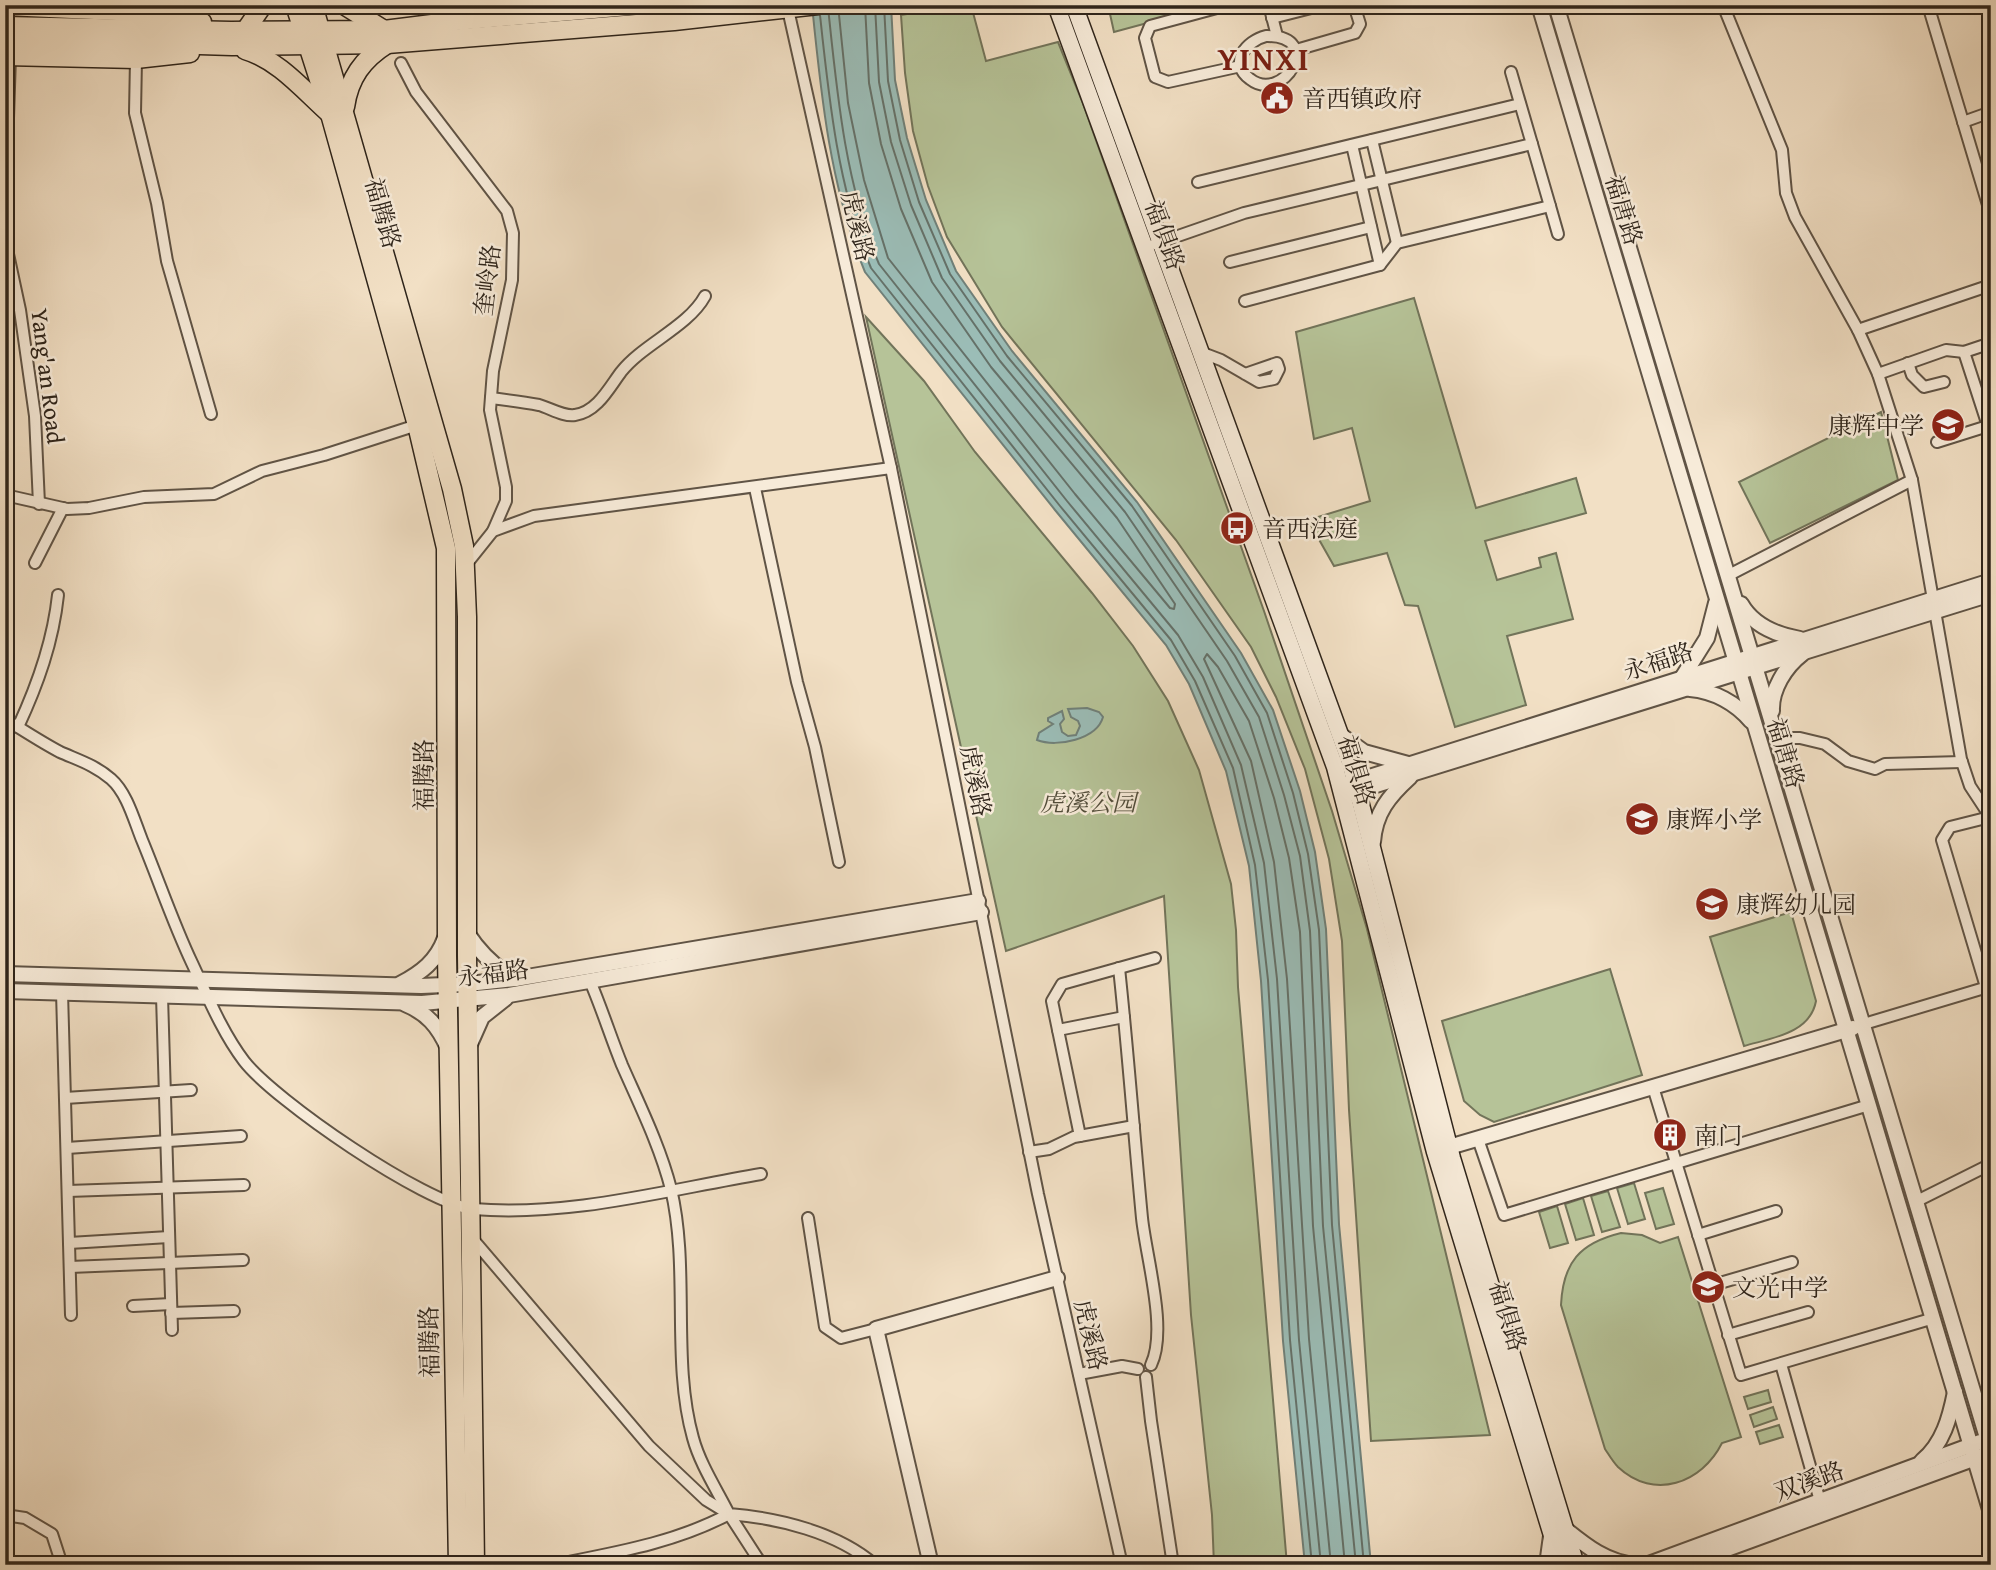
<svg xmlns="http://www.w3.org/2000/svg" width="1996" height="1570" viewBox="0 0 1996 1570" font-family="'Gentium Book Plus','Noto Serif SC',serif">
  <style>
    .green { fill: #b6c398; stroke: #72745a; stroke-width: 2 }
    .water { fill: #9bbdb7; stroke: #708079; stroke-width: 2 }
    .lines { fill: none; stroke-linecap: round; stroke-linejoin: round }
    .shore { stroke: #657169; stroke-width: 2 }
    .minor-casing { stroke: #605446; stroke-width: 14 }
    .tertiary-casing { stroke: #605446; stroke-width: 18 }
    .secondary-casing { stroke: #2f251b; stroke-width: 19 }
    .primary-casing { stroke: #2f251b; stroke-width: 21 }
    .minor { stroke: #f7ebd9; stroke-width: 10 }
    .tertiary { stroke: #f7ebd9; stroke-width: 14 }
    .secondary { stroke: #f7ebd9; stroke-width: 16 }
    .primary { stroke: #f2e0c5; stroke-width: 18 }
    .labels { text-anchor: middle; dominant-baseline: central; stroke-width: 5; stroke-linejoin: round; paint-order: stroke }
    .poi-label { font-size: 24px; fill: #2f251b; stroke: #f7ebd9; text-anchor: start }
    .street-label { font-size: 24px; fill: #2f251b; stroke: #f7ebd9 }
    .park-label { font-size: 24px; font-style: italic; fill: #514c3a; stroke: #f7ebd9 }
    .district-label { font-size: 32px; font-weight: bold; letter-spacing: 2px; fill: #7a1f14; stroke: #f7ebd9 }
  </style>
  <rect width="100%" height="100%" fill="#f2e0c5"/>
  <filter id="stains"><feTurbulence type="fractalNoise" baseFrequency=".00286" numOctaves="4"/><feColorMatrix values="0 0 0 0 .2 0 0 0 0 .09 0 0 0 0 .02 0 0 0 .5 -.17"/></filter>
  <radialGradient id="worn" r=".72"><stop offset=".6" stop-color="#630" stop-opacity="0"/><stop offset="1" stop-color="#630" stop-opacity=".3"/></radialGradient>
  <g class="green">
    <polygon points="961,5 971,5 986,61 1058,42 1082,101 1264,611 1332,811 1367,929 1490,1435 1371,1441 1349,1110 1342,941 1329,859 1305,769 1276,697 1251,647 1176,540 1002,327 947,237 928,186 913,131 905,73 901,15"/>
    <polygon points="1108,5 1214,5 1114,32"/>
    <polygon points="1414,298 1476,508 1576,478 1586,513 1485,541 1497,580 1541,567 1539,558 1556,553 1573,619 1507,636 1526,705 1455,727 1418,606 1405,605 1387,553 1334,566 1308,520 1370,501 1352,428 1314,439 1296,332"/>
    <polygon points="866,317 924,381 975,452 1092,593 1133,646 1168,701 1199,770 1231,884 1236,930 1238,987 1287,1565 1214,1565 1212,1515 1191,1315 1164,896 1006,951"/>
    <polygon points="1881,412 1898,480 1770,543 1739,482"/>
    <path d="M1791,912L1816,1001C1810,1034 1771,1038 1744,1046L1710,937Z"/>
    <polygon points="1610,969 1642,1075 1494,1122 1480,1115 1464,1101 1442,1021"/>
    <polygon points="1634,1183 1645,1219 1628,1224 1617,1188"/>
    <polygon points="1663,1188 1674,1224 1656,1229 1645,1193"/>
    <polygon points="1608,1191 1620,1227 1602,1232 1591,1196"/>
    <polygon points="1583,1198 1594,1235 1576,1240 1565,1204"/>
    <polygon points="1557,1206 1568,1243 1550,1248 1539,1212"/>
    <path d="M1621,1233L1642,1235L1660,1243L1678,1237L1741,1437L1722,1443C1702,1483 1654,1501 1618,1467C1613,1462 1609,1455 1605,1449L1561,1305C1563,1262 1580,1243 1621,1233Z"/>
    <polygon points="1768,1390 1771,1402 1748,1409 1744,1397"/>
    <polygon points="1773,1407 1777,1419 1754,1427 1750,1415"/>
    <polygon points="1779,1425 1783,1437 1760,1444 1756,1432"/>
  </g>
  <g class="water">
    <path d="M812,5H891L895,80L907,138L926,200L956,271L1012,351L1137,502L1241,653L1273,710L1300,791L1315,852L1326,929L1339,1224L1371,1565H1305L1283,1341L1261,981L1249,866L1226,771L1189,684L1166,645L1055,510L865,272C830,187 821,95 812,5Z"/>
    <path d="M1087,708L1099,712L1103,717C1097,739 1057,748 1037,740L1039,733L1053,724L1048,721V718L1062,711L1064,719L1060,724L1062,732L1068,736L1076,735L1080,726L1078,721L1071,717L1068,709Z"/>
  </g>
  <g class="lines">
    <g class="shore">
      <polyline points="838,5 848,103 864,180 888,258 1075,494 1170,608 1174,609 1175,604 1117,518 991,367 932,282 901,209 881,144 869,83 865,5"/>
      <polyline points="875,5 879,82 891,142 911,205 942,278 1000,361 1125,512 1227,661 1259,717 1284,795 1300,856 1310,931 1323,1226 1356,1565"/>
      <polyline points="884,5 888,81 900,140 919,202 950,274 1007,356 1132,506 1235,656 1267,713 1293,793 1308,854 1319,930 1332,1225 1364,1565"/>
      <path d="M828,7C837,93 845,183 879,264L1067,501L1178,635L1203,677L1241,765L1264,863L1277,979L1299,1340L1321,1565"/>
      <path d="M820,15C829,100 838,188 871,268L1060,506L1171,640L1195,681L1233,768L1255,865L1268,980L1290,1340L1312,1565"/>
      <polyline points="1331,1565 1309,1339 1287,979 1274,862 1251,761 1204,659 1207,654 1218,667 1249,721 1274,798 1289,858 1300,932 1313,1226 1345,1565"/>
    </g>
    <g class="minor-casing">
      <g id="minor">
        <polyline points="787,5 891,468 1038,1194 1122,1565"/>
        <polyline points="1228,5 1150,26 1145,38 1155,77 1168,82 1241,66"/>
        <polyline points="1269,5 1277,36"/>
        <polyline points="1723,5 1782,150 1786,193 1795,217 1858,330"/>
        <polyline points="1928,5 1991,215"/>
        <polyline points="1272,18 1323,5"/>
        <path d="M1266,36C1326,35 1283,105 1250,79C1228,63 1246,41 1266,36Z"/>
        <polyline points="1296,50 1355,33 1360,24 1354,5"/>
        <polyline points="136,59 135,113 157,203 167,261 211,414"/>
        <polyline points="401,63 416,92 507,211 513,233 512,280 493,371 490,410 506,487 506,501 493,531"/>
        <polyline points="1963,122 1991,112"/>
        <polyline points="1372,140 1397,243"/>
        <polyline points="1352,145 1380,265"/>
        <polyline points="1198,182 1520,104"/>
        <polyline points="1550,206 1558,234"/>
        <polyline points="5,211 10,56"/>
        <polyline points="5,212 8,254 20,310 35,416 39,504"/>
        <polyline points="1155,244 1244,213 1532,144"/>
        <polyline points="1230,262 1371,227"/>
        <polyline points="1991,285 1858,330 1878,374 1912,480 1961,759 1970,786 1991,818"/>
        <polyline points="1245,301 1380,265 1397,243 1550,206 1511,72"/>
        <polyline points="1200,352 1221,360 1259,382 1274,379 1279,369 1277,363 1245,374"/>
        <polyline points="1964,352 1988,426"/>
        <polyline points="1908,363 1912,375 1924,387 1944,382"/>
        <polyline points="1878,374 1946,350 1964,352 1991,343"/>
        <path d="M491,398C507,400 523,402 539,405C550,408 564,417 575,415C597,412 609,388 621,372C643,344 688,327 705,296"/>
        <polyline points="1937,442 1991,425"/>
        <polyline points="755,488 797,682 815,747 839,862"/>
        <polyline points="5,495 67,509 89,508 144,497 214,494 262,471 324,455 417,425"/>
        <polyline points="35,563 63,508"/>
        <polyline points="465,566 493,531 534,516 891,468"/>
        <polyline points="1729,575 1912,480"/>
        <path d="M5,719C23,730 41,742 60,752C78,760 95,765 111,779C127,793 134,820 142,840C159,881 173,923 192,963C207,995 222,1032 244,1061C274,1100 425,1204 473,1209C570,1217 666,1190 761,1174"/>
        <path d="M18,727C38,684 53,642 58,595"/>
        <polyline points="1778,738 1800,738 1825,744 1848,761 1875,769 1885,764 1962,762"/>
        <path d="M1119,968C1128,1051 1134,1134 1142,1218C1146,1257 1168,1330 1151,1365"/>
        <path d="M590,981C602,1009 611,1038 622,1065C640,1106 660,1146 671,1189C690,1269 671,1360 693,1438C700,1464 717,1490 729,1514C778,1518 837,1532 875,1565"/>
        <polyline points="1986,987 1942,840 1950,827 1990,817"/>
        <polyline points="62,992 71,1315"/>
        <polyline points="162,996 172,1330"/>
        <polyline points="1864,1024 1991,986"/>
        <polyline points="1058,1030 1124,1017"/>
        <polyline points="1653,1087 1741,1375 1934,1318"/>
        <polyline points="65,1098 191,1090"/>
        <polyline points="1080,1136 1052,1001 1062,984 1155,958"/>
        <polyline points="1478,1139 1504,1215 1869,1105"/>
        <polyline points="67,1148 241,1136"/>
        <polyline points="1029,1152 1049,1149 1074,1137 1134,1126"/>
        <polyline points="68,1191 244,1185"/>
        <polyline points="1917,1201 1991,1164"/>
        <polyline points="808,1218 825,1327 841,1338 876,1329"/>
        <polyline points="1698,1235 1776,1211"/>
        <polyline points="471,1237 649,1446 706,1500 729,1514 762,1565"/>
        <polyline points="69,1243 169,1237"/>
        <polyline points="70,1267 243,1260"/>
        <polyline points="1713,1285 1792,1262"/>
        <polyline points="133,1306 171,1304"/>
        <polyline points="171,1313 234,1311"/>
        <polyline points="1728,1335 1808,1312"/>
        <polyline points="1781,1364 1820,1501"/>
        <polyline points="1079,1374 1122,1366 1138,1369"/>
        <polyline points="1146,1377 1151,1421 1173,1565"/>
        <polyline points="5,1515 25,1518 52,1534 62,1565"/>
        <path d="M553,1565C613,1553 675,1543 729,1514"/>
      </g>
    </g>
    <g class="tertiary-casing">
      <g id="tertiary">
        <polyline points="1539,5 1991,1513"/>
        <polyline points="1556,5 1991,1451"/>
        <path d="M1741,604C1753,625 1777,635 1800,639"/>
        <polyline points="1682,678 1707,638 1716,603"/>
        <path d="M1690,689C1714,691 1736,703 1751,721"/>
        <path d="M1772,711C1771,690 1785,667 1802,654"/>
        <polyline points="1339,734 1364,752 1408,764"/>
        <polyline points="1344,785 1991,581"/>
        <polyline points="1347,794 1991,594"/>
        <path d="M1373,842C1375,813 1389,796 1410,777"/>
        <path d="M467,933C480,953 494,967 515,979"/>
        <polyline points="5,974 421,986 468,984 515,979 978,901"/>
        <path d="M400,984C421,973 437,961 445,938"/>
        <polyline points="5,991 422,1003 509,995 981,912"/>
        <path d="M405,1004C427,1013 438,1026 448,1048"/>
        <polyline points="470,1044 482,1017 506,998"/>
        <polyline points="1439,1150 1853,1028"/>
        <path d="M1922,1461C1943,1444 1950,1417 1955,1392"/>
        <path d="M1565,1529C1586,1546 1607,1563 1636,1565"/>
        <polyline points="931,1565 876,1329 1057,1278"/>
        <polyline points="1547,1565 1551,1536"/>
        <polyline points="1646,1565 1980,1442"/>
        <polyline points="1683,1565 1984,1455"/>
      </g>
    </g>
    <g class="secondary-casing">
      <g id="secondary">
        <polyline points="1056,5 1335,767 1435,1152 1561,1565"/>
        <polyline points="1074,5 1350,762 1452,1158 1576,1565"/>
      </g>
    </g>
    <g class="primary-casing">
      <g id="primary">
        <polyline points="295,5 330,114 417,425 446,548 447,956 458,1565"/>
        <polyline points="313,5 452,489 464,546 467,617 467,955 475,1565"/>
        <polyline points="344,5 384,30"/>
        <polyline points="5,6 139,12 202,22"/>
        <polyline points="5,26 231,31 384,30 456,21 640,5"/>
        <polyline points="245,31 263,5"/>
        <polyline points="5,39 232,46 387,44 674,21 818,5"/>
        <path d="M245,50C279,60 304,91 330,114"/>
        <polyline points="5,56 136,59 190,53"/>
        <path d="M345,107C349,78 363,59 387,44"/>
      </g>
    </g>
    <use href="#minor" class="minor"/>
    <use href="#tertiary" class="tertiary"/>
    <use href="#secondary" class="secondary"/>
    <use href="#primary" class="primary"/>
  </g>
  <defs>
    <g id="civic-disc" transform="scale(1.75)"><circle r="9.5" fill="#8f2418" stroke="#f7ebd9"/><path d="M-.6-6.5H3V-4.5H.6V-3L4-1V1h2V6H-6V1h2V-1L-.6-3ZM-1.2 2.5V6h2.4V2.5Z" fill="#fff"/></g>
    <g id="school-disc" transform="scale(1.75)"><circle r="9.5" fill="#8f2418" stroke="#f7ebd9"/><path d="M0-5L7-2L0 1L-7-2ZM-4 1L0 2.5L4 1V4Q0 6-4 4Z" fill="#fff"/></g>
    <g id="bus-disc" transform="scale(1.75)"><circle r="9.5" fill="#8f2418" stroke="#f7ebd9"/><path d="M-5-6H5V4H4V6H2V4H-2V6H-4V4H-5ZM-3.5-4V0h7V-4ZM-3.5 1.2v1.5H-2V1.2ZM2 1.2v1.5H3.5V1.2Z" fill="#fff"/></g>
    <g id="building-disc" transform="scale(1.75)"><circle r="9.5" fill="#8f2418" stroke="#f7ebd9"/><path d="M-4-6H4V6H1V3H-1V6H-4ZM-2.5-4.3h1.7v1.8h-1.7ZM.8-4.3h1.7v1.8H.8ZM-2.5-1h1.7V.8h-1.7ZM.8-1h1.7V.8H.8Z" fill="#fff"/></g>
  </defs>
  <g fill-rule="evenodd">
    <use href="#civic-disc" x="1277" y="98"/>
    <use href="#school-disc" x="1948" y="425"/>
    <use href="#bus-disc" x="1237" y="528"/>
    <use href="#school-disc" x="1642" y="819"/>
    <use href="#school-disc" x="1712" y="904"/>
    <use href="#building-disc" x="1670" y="1135"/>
    <use href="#school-disc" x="1708" y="1287"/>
  </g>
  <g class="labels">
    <g class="poi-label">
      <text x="1302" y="98">音西镇政府</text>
      <text x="1924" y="425" text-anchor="end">康辉中学</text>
      <text x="1262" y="528">音西法庭</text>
      <text x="1666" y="819">康辉小学</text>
      <text x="1736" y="904">康辉幼儿园</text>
      <text x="1694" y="1135">南门</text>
      <text x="1732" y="1287">文光中学</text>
    </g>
    <g class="street-label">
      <text transform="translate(1624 210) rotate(73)">福唐路</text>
      <text transform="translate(383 213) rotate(74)">福腾路</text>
      <text transform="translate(858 226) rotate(77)">虎溪路</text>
      <text transform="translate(1165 235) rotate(70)">福俱路</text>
      <text transform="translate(487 280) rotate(-83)">奎岭路</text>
      <text transform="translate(48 376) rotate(83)">Yang'an Road</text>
      <text transform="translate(1658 661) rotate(-18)">永福路</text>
      <text transform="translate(1786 753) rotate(73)">福唐路</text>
      <text transform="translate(1357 770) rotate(73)">福俱路</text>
      <text transform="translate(423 775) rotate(-90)">福腾路</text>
      <text transform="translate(976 781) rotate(79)">虎溪路</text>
      <text transform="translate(493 973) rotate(-7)">永福路</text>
      <text transform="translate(1508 1316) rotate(73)">福俱路</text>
      <text transform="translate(1091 1335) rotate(77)">虎溪路</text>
      <text transform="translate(429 1342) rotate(-91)">福腾路</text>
      <text transform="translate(1809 1481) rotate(-20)">双溪路</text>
    </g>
    <g class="park-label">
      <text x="1088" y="802">虎溪公园</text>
    </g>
    <g class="district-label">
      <text x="1264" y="58">YINXI</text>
    </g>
  </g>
  <rect width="1996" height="1570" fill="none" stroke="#f2e0c5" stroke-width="28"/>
  <rect x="7" y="7" width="1982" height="1556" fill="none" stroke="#2f251b" stroke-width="3.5"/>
  <rect x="14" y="14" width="1968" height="1542" fill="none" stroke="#2f251b" stroke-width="2"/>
  <rect width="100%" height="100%" filter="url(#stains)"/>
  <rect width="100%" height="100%" fill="url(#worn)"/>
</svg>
